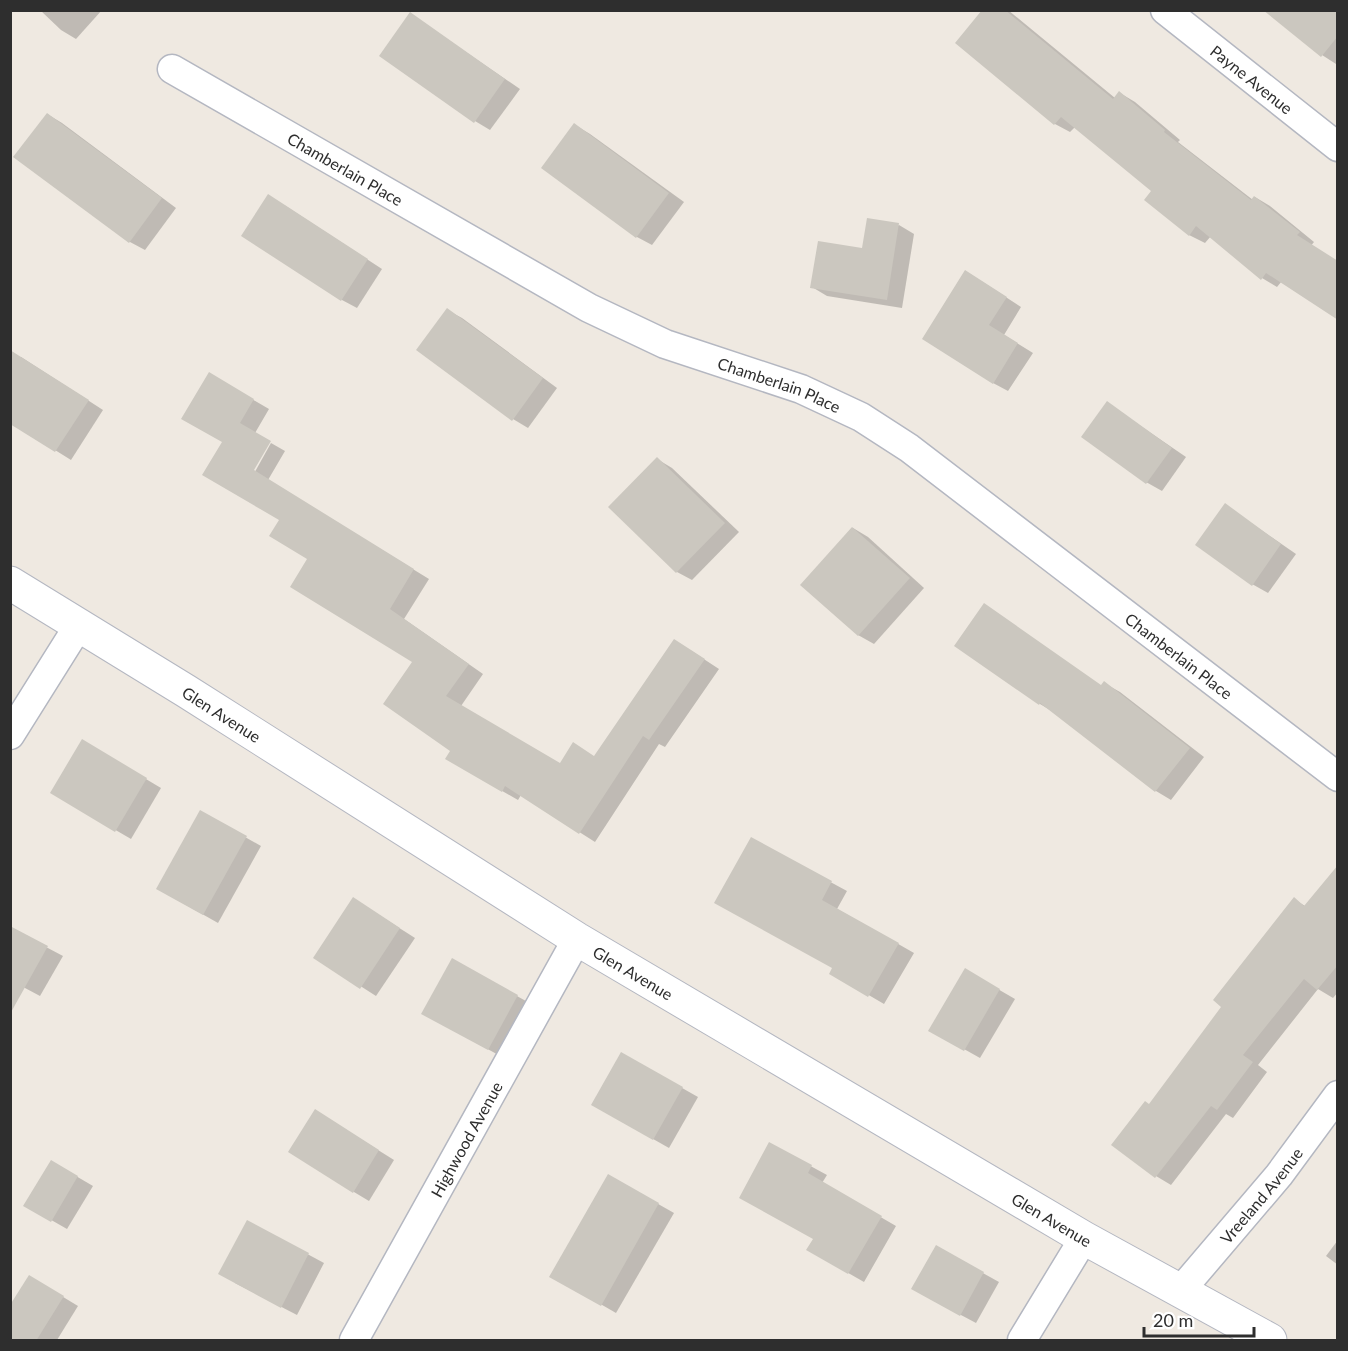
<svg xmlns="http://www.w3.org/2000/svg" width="1348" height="1351" viewBox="0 0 1348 1351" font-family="Lato,sans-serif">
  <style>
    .shadow { fill: #0003 }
    .building { fill: #cbc7bf }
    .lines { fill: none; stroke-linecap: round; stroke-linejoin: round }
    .street-casing { stroke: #b4b7c1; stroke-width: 31 }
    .secondary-casing { stroke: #b4b7c1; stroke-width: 35 }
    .street { stroke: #fff; stroke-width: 28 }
    .secondary { stroke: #fff; stroke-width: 33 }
    .labels { text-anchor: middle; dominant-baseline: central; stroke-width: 4.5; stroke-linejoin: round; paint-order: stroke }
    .street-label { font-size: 16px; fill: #2e2e2e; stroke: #fff }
  </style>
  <rect width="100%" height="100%" fill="#efe9e1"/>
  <g class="shadow">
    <polygon points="40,10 102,10 76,39 61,30"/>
    <polygon points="984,10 1008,10 1115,98 1120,93 1135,102 1180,140 1178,142 1253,200 1255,197 1270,206 1314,242 1277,287 1262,278 1211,236 1205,243 1189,235 1153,191 1075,127 1070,132 1055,124"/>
    <polygon points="1338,10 1338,62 1336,64 1322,55"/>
    <polygon points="410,14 520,89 490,130 475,121"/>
    <polygon points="47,114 62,123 176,208 145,250 130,242"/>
    <polygon points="575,125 590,134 684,202 652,245 637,237"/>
    <polygon points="284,205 382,269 357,308 342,300"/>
    <polygon points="899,225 914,234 902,308 827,296 812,287"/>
    <polygon points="981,281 1021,307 1004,335 1033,353 1008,391 993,383"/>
    <polygon points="447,310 462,318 557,388 528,428 513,419"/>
    <polygon points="21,357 103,410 71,460 10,422"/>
    <polygon points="209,374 269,409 255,433 249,476 252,477 271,443 285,451 268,480 429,579 404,619 483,674 461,706 561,765 595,757 690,650 719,669 665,747 659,744 595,842 521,795 518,800 447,759 452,751 415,662 309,559 224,442"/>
    <polygon points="1107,403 1186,457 1162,491 1146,482"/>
    <polygon points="657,459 672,468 739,532 692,580 677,572"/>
    <polygon points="1225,505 1296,554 1268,593 1252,584"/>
    <polygon points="853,528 868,537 924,588 874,644 858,635"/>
    <polygon points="956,645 1102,686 1104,683 1120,692 1204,757 1171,800 1156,791 1055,713 1040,704"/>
    <polygon points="82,741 161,788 131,839 52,793"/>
    <polygon points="201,812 261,846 218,923 158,889"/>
    <polygon points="751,839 847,891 837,909 914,953 884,1004 831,973 834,968"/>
    <polygon points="1338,868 1338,992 1333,998 1318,989 1258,1065 1267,1072 1233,1118 1226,1114 1171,1185 1156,1176 1150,1105 1223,1006 1294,899 1305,906"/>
    <polygon points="368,908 415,938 376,996 315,957"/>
    <polygon points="10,928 63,956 40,996 10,980"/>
    <polygon points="453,960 533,1005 504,1058 438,1022"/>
    <polygon points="965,970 1015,999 980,1058 930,1030"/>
    <polygon points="622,1054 698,1097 669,1148 593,1105"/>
    <polygon points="330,1120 394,1160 369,1201 354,1192"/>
    <polygon points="770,1144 827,1175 822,1183 896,1226 864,1282 808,1250 815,1239"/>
    <polygon points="52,1162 93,1186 67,1229 25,1205"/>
    <polygon points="609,1176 674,1213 616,1313 552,1276"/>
    <polygon points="248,1222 324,1263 297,1315 235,1283"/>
    <polygon points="1338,1240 1338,1265 1326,1256"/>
    <polygon points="936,1247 999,1282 976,1323 929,1298"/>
    <polygon points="45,1286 78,1306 57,1340 10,1340"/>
  </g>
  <g class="building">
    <polygon points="982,10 1005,10 1113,99 1119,91 1165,130 1164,132 1251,200 1254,196 1300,232 1297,235 1338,261 1338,320 1266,273 1261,280 1196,226 1189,236 1144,200 1151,191 1061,117 1054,125 955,43"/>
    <polygon points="1263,10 1338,10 1338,36 1321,57"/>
    <polygon points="410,12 505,79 474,123 379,56"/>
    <polygon points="47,113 162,198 129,243 13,157"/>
    <polygon points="574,123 669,193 636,238 541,168"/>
    <polygon points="268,194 368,259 341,301 241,236"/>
    <polygon points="867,218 899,223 887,300 810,288 818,241 862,248"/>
    <polygon points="965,270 1007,297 989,325 1018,343 993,384 922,339"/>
    <polygon points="447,308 543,378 512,421 416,350"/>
    <polygon points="10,350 89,400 55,452 10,424"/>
    <polygon points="209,372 254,399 240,423 271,441 254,470 414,569 390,609 469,664 446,696 560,763 573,742 594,756 674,639 705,659 649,740 643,736 579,834 505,786 502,792 445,759 450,751 383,704 412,662 290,587 307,559 269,536 279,520 202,475 222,442 181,419"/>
    <polygon points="1107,401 1172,448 1146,484 1081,437"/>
    <polygon points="657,457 725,523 676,573 608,507"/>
    <polygon points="1225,503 1281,544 1252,586 1195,545"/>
    <polygon points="852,527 910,578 858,636 800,585"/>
    <polygon points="984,603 1101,685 1104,681 1190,748 1155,792 1040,703 1039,705 954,646"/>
    <polygon points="82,739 147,778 115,832 50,793"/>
    <polygon points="200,810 247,836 203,915 156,889"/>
    <polygon points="751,837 832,881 822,900 899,943 868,997 829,974 832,968 714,903"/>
    <polygon points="1338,865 1338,965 1317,990 1304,979 1243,1055 1253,1062 1217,1110 1211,1106 1155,1178 1111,1145 1145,1101 1149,1104 1221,1007 1213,1000 1294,897 1304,906"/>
    <polygon points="353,897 400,928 360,989 313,958"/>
    <polygon points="10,926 48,946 10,1014"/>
    <polygon points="452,958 518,995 488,1050 421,1014"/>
    <polygon points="965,968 1000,989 964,1051 928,1031"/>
    <polygon points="621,1052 683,1087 653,1140 591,1105"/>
    <polygon points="315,1109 379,1150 353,1193 288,1152"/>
    <polygon points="769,1142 812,1165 808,1173 882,1216 848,1274 806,1250 813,1239 739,1198"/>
    <polygon points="51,1160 78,1176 51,1222 23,1206"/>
    <polygon points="608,1174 659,1203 601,1306 549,1277"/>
    <polygon points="247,1220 309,1253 281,1308 218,1274"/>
    <polygon points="936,1245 984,1272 960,1316 911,1289"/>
    <polygon points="29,1275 64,1296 36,1341 10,1341 10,1305"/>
  </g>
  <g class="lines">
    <g class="street-casing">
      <g id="street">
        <path id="s1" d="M1165,10L1338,147"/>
        <path id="s2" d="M172,69L589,308L665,344L801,389L861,417L909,448L1338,777"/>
        <polyline points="10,735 79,625"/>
        <path id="s3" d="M1181,1290L1279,1175L1338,1095"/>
        <path id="s4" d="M354,1340L577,939"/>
        <polyline points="1022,1340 1084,1238"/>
      </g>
    </g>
    <g class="secondary-casing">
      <g id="secondary">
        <path id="s5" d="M10,583L186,691L577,939L1084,1238L1270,1340"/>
      </g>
    </g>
    <use href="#street" class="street"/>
    <use href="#secondary" class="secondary"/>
  </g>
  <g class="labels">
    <g class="street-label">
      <text stroke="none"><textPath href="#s1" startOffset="111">Payne Avenue</textPath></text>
      <text stroke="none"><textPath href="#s2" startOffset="200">Chamberlain Place</textPath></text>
      <text stroke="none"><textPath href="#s2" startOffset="686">Chamberlain Place</textPath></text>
      <text stroke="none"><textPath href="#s2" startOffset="1172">Chamberlain Place</textPath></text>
      <text stroke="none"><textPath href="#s5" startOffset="249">Glen Avenue</textPath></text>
      <text stroke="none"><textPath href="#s5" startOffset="735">Glen Avenue</textPath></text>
      <text stroke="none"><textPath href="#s4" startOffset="230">Highwood Avenue</textPath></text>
      <text stroke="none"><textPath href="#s3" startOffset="124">Vreeland Avenue</textPath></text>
      <text stroke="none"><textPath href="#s5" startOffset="1221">Glen Avenue</textPath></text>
    </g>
  </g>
  <rect width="1348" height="1351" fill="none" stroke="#2e2e2e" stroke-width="24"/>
  <path d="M1144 1327v9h110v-9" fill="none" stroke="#2e2e2e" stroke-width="3"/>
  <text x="1153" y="1327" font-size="18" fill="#2e2e2e" stroke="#ffffff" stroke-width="4.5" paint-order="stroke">20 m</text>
</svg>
